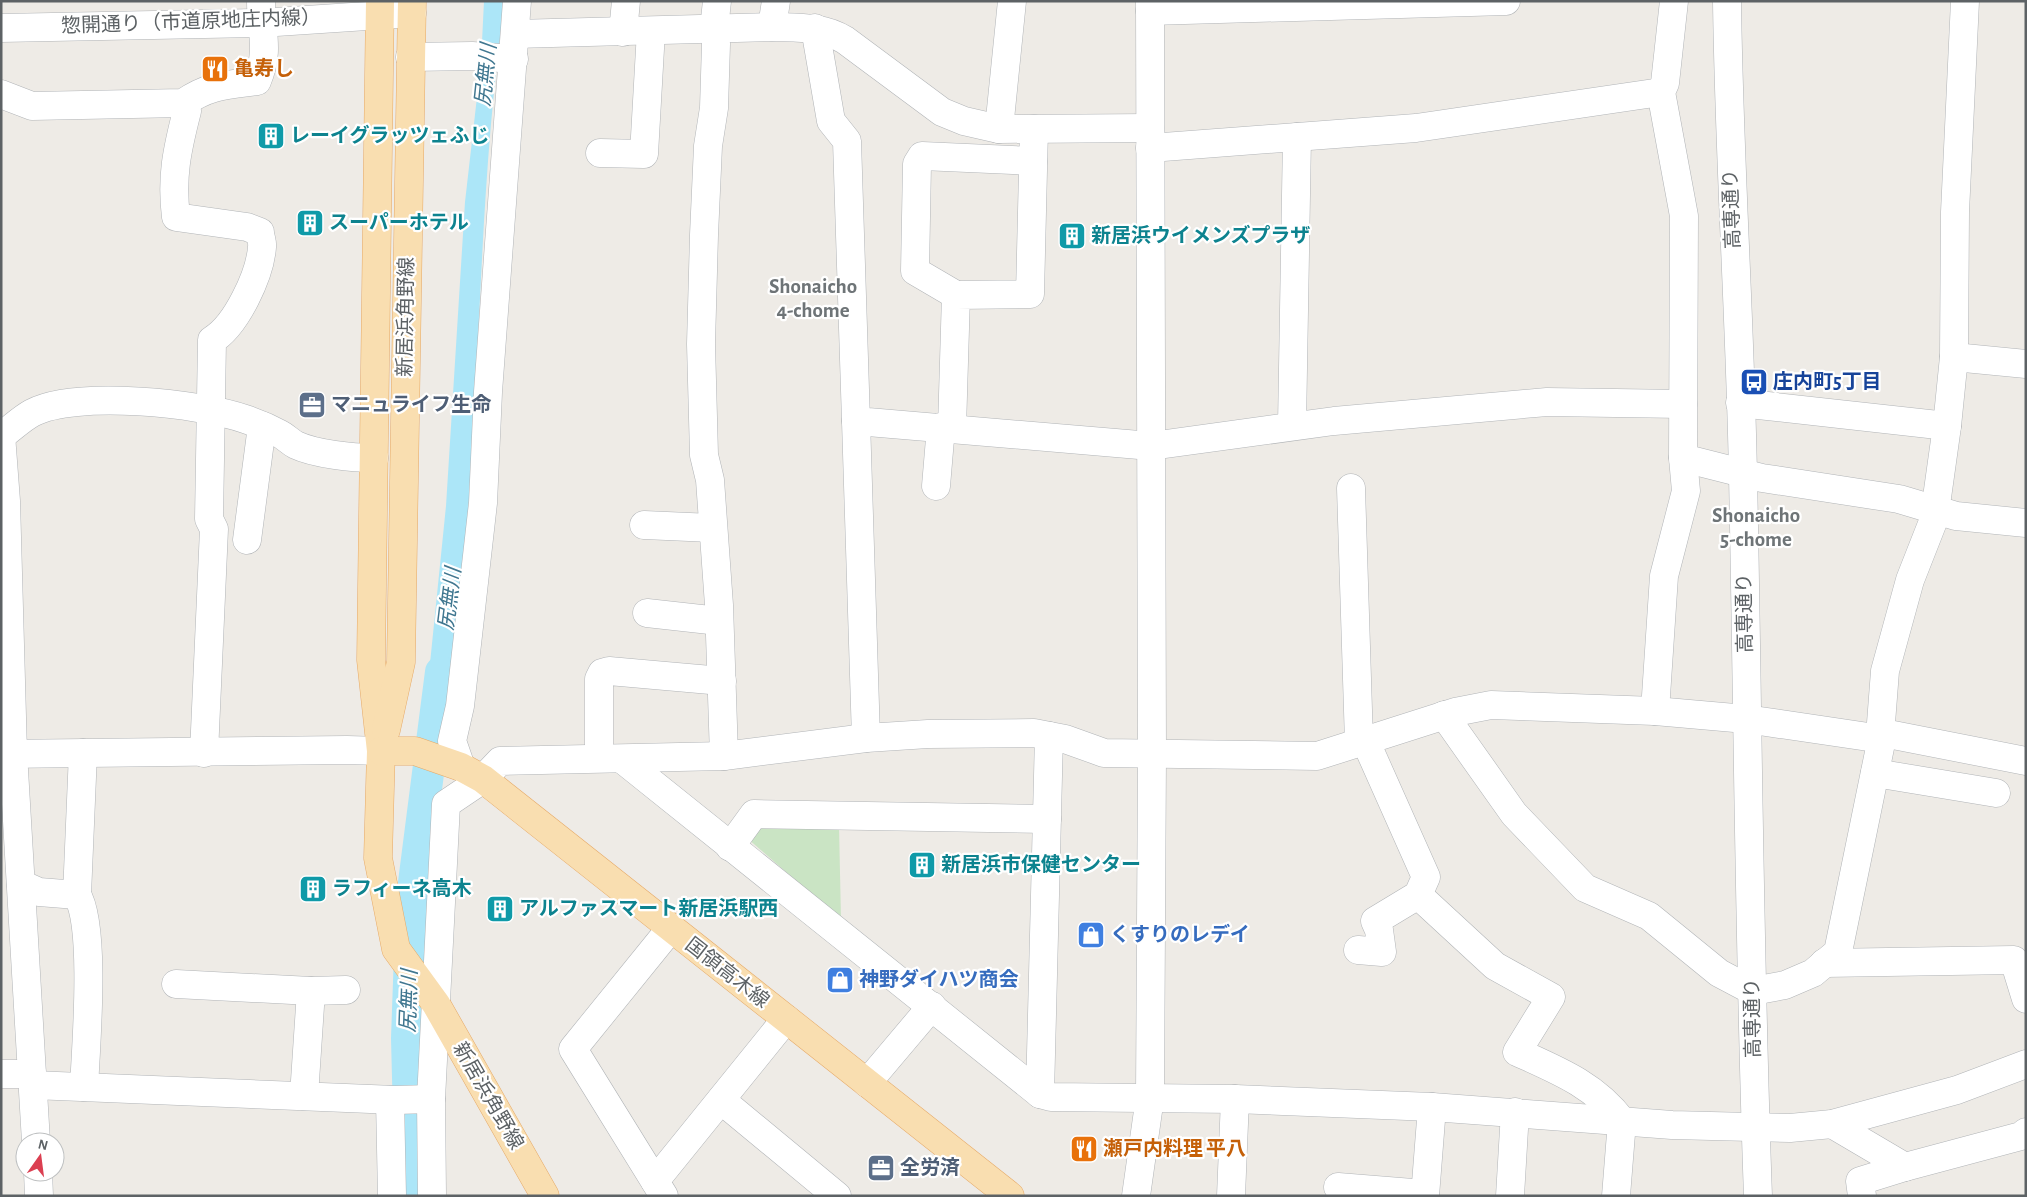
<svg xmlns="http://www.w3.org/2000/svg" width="2027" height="1197" viewBox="0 0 2027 1197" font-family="'Alegreya Sans','Noto Sans JP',sans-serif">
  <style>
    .green { fill: #cae4c4 }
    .water { fill: #ace6f8 }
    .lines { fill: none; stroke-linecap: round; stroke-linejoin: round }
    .river { stroke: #ace6f8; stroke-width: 32 }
    .minor-casing { stroke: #b1b4b7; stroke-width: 29 }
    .major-casing { stroke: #e6a967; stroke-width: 29 }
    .minor { stroke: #fff; stroke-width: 28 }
    .major { stroke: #f9deb0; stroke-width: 28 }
    .labels { text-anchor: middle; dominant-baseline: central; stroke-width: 4.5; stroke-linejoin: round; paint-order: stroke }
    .street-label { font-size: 20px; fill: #5d6265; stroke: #fff }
    .food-label { font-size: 20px; font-weight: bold; fill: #c56008; stroke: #fff; text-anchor: start }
    .culture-label { font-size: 20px; font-weight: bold; fill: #0d838f; stroke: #fff; text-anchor: start }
    .transit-label { font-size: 20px; font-weight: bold; fill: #164399; stroke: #fff; text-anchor: start }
    .service-label { font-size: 20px; font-weight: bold; fill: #4e5e75; stroke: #fff; text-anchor: start }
    .shop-label { font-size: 20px; font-weight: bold; fill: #366cbe; stroke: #fff; text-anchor: start }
    .water-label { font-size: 21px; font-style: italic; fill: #407790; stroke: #fff }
    .neighbourhood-label { font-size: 21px; font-weight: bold; fill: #6e7477; stroke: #fff }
  </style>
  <rect width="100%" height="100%" fill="#eeebe6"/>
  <polygon class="green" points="754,823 839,825 841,920 747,838"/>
  <path class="water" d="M484,1H505C481,166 481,332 469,498C463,573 454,648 443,722L428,706V683L446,506L465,202L481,62Z"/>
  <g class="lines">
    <polyline class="river" points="411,1196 407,1038 412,898 441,672"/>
    <g class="minor-casing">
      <g id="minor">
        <polyline points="717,1 714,29 716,44 714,108 708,146 704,235 701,344 704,455 710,480 719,605 724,756"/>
        <polyline points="1674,1 1665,83 1661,92 1684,216 1683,458 1762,478 1899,499 1956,516 2026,523"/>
        <path d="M1727,1C1729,159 1740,317 1743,475C1748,715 1749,956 1758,1196"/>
        <polyline points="1150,11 1506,1"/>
        <polyline points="772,27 776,1"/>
        <polyline points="1,28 261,23 412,13"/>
        <polyline points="815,28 831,121 847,141 856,421 1151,446 1334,421 1547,402 1683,404"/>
        <polyline points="623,32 626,1"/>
        <path d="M515,34L772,27C798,28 822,26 845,40L942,112L964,121L999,129L1150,128"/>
        <polyline points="410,57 472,56 514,59"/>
        <path d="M1,94L32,106L183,103C210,85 226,85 257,81C270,50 261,32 261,1"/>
        <path d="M183,103L187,111C177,150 171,177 176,217L247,227L260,232C260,237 263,243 262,247C260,275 236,326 212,340L209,519L214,529L204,753"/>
        <polyline points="999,129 1012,1"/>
        <polyline points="1150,148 1416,128 1661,92"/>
        <polyline points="600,153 644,154 651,31"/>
        <polyline points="956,295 915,271 917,164 922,156 1033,161"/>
        <polyline points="1954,357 2026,364"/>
        <polyline points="1740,403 1947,426"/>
        <polyline points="856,421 866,738"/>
        <polyline points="1292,426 1297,137"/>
        <polyline points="952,428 956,295 1030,294 1034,129"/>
        <polyline points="1,435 6,501 13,753 36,1142"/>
        <path d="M1,436C11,429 21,419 32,413C75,390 200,403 245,419C257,423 269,428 280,434C286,437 290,442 296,445C315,454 353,458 374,458"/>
        <polyline points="936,486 941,427"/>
        <polyline points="1351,488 1359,742"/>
        <polyline points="644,525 712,528"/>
        <polyline points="247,540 262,426"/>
        <polyline points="647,613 719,621"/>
        <polyline points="1655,711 1664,576 1686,491 1683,458"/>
        <polyline points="1444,715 1514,814 1585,888 1649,916 1719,973 1753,991 1785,985 1813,973 1838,952 1883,733 1881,723 1885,671 1910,580 1934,519 1947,426 1954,357 1955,212 1965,1"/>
        <polyline points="1883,733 2026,761"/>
        <polyline points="1,754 347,750 381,751"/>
        <polyline points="599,758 599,679 602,673 609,671 722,681"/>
        <polyline points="622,759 1040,1094 1051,1097 1235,1099 1432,1107 1672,1125 1790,1128 1832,1124 1957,1090 2026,1064"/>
        <polyline points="461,767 452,741 460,706 483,503 488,392 517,1"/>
        <polyline points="1875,773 1996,793"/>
        <polyline points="730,847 754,814 1047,819"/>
        <polyline points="21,884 39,892 77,895 83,753"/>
        <path d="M77,895C96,925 86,1047 84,1087"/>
        <path d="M1418,895L1495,966L1551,997L1517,1052C1557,1070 1595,1085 1622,1121L1616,1196"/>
        <polyline points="1358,950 1382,952 1379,930 1375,921 1418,895 1426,877 1365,740"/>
        <polyline points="1824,963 2014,960 2026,999"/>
        <polyline points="176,984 311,991 346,990"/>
        <polyline points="1,1074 32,1074"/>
        <polyline points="867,1083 932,1006"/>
        <polyline points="33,1085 395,1100 431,1099"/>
        <polyline points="1040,1094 1049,736"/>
        <polyline points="304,1096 311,991"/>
        <polyline points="390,1100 392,1196"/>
        <polyline points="721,1100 837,1196"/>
        <polyline points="1832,1124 1905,1167 2021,1136 2026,1132"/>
        <polyline points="38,1172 39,1196"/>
        <polyline points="655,1181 786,1019"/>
        <polyline points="1338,1187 1425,1194"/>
        <polyline points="432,1196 431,1099 446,804 483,779 500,761 724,756 866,738 928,734 1034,733 1065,739 1104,753 1317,756 1455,712 1491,705 1655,711 1746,719 1882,739"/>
        <polyline points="664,1196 573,1049 671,928"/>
        <polyline points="1136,1196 1150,1097 1152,754 1150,1"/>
        <polyline points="1231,1196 1235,1099"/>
        <polyline points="1425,1196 1432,1107"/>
        <polyline points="1510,1196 1515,1112"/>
        <polyline points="1862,1196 1860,1181 1905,1167"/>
      </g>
    </g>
    <g class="major-casing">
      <g id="major">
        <polyline points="380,1 371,660 381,751 378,858 396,949 436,1004 545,1196"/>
        <polyline points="386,730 401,662 412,1"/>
        <polyline points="381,751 415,751 461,767 483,779 1010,1196"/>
      </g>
    </g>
    <use href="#minor" class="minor"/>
    <use href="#major" class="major"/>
  </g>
  <defs>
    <g id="restaurant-square" transform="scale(1.4375)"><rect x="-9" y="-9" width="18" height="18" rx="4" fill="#e8710a" stroke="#fff"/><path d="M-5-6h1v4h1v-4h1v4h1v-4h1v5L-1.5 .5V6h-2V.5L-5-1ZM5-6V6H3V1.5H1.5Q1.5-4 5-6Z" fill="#fff"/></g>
    <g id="building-square" transform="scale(1.4375)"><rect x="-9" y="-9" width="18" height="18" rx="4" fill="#0f9aa8" stroke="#fff"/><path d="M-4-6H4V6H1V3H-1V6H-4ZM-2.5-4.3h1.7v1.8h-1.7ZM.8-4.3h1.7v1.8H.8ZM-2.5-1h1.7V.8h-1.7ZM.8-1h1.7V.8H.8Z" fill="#fff"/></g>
    <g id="bus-square" transform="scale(1.4375)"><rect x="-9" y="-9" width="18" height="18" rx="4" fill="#1a4fb4" stroke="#fff"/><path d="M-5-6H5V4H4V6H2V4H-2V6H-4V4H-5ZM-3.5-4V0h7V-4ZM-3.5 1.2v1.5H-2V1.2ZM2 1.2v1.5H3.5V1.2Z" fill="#fff"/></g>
    <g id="office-square" transform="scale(1.4375)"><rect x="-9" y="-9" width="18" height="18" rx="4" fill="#5c6f8a" stroke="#fff"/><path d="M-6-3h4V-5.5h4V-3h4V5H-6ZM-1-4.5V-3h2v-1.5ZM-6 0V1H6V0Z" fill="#fff"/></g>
    <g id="shop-square" transform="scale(1.4375)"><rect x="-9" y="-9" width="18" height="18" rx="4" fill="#3f7fe0" stroke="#fff"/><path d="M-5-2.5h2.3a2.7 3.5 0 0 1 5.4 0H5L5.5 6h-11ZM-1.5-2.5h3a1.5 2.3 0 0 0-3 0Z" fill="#fff"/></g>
  </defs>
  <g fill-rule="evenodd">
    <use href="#restaurant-square" x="215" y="69"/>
    <use href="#building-square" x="271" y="136"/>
    <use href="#building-square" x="310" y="223"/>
    <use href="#building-square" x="1072" y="236"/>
    <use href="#bus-square" x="1754" y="382"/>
    <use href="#office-square" x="312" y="405"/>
    <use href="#building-square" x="922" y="865"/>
    <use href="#building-square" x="313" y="889"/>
    <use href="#building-square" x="500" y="909"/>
    <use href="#shop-square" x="1091" y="935"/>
    <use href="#shop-square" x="840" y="980"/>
    <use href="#restaurant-square" x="1084" y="1149"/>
    <use href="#office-square" x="881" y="1168"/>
  </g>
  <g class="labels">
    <g class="street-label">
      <text transform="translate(191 22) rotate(-2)">惣開通り（市道原地庄内線）</text>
      <text transform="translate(1732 209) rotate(-92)">高専通り</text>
      <text transform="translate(406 317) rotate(-89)">新居浜角野線</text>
      <text transform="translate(1745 613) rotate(-91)">高専通り</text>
      <text transform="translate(727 973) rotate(38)">国領高木線</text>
      <text transform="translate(1753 1018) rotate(-91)">高専通り</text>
      <text transform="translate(488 1096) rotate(60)">新居浜角野線</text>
    </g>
    <g class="food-label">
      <text x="234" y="69">亀寿し</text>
      <text x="1103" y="1149">瀬戸内料理 平八</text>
    </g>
    <g class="culture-label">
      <text x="290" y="136">レーイグラッツェふじ</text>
      <text x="329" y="223">スーパーホテル</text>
      <text x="1091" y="236">新居浜ウイメンズプラザ</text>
      <text x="941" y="865">新居浜市保健センター</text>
      <text x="332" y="889">ラフィーネ高木</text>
      <text x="519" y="909">アルファスマート新居浜駅西</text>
    </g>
    <g class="transit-label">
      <text x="1773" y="382">庄内町5丁目</text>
    </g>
    <g class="service-label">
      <text x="331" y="405">マニュライフ生命</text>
      <text x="900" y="1168">全労済</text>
    </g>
    <g class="shop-label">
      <text x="1110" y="935">くすりのレデイ</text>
      <text x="859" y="980">神野ダイハツ商会</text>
    </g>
    <g class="water-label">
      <text transform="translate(486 75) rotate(-84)">尻無川</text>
      <text transform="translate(450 599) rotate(-83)">尻無川</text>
      <text transform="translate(409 1001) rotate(-88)">尻無川</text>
    </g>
    <g class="neighbourhood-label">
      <text x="813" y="286">Shonaicho<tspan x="813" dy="24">4-chome</tspan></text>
      <text x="1756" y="515">Shonaicho<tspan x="1756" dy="24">5-chome</tspan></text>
    </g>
  </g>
  <rect width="2027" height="1197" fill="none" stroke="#5d6265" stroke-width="5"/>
  <g transform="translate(40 1157) rotate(14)"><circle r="24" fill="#ffffff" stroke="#bec0c1"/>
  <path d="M0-4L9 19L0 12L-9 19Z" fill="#db3f51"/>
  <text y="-8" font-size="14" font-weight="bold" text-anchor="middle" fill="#5d6265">N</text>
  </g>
</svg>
